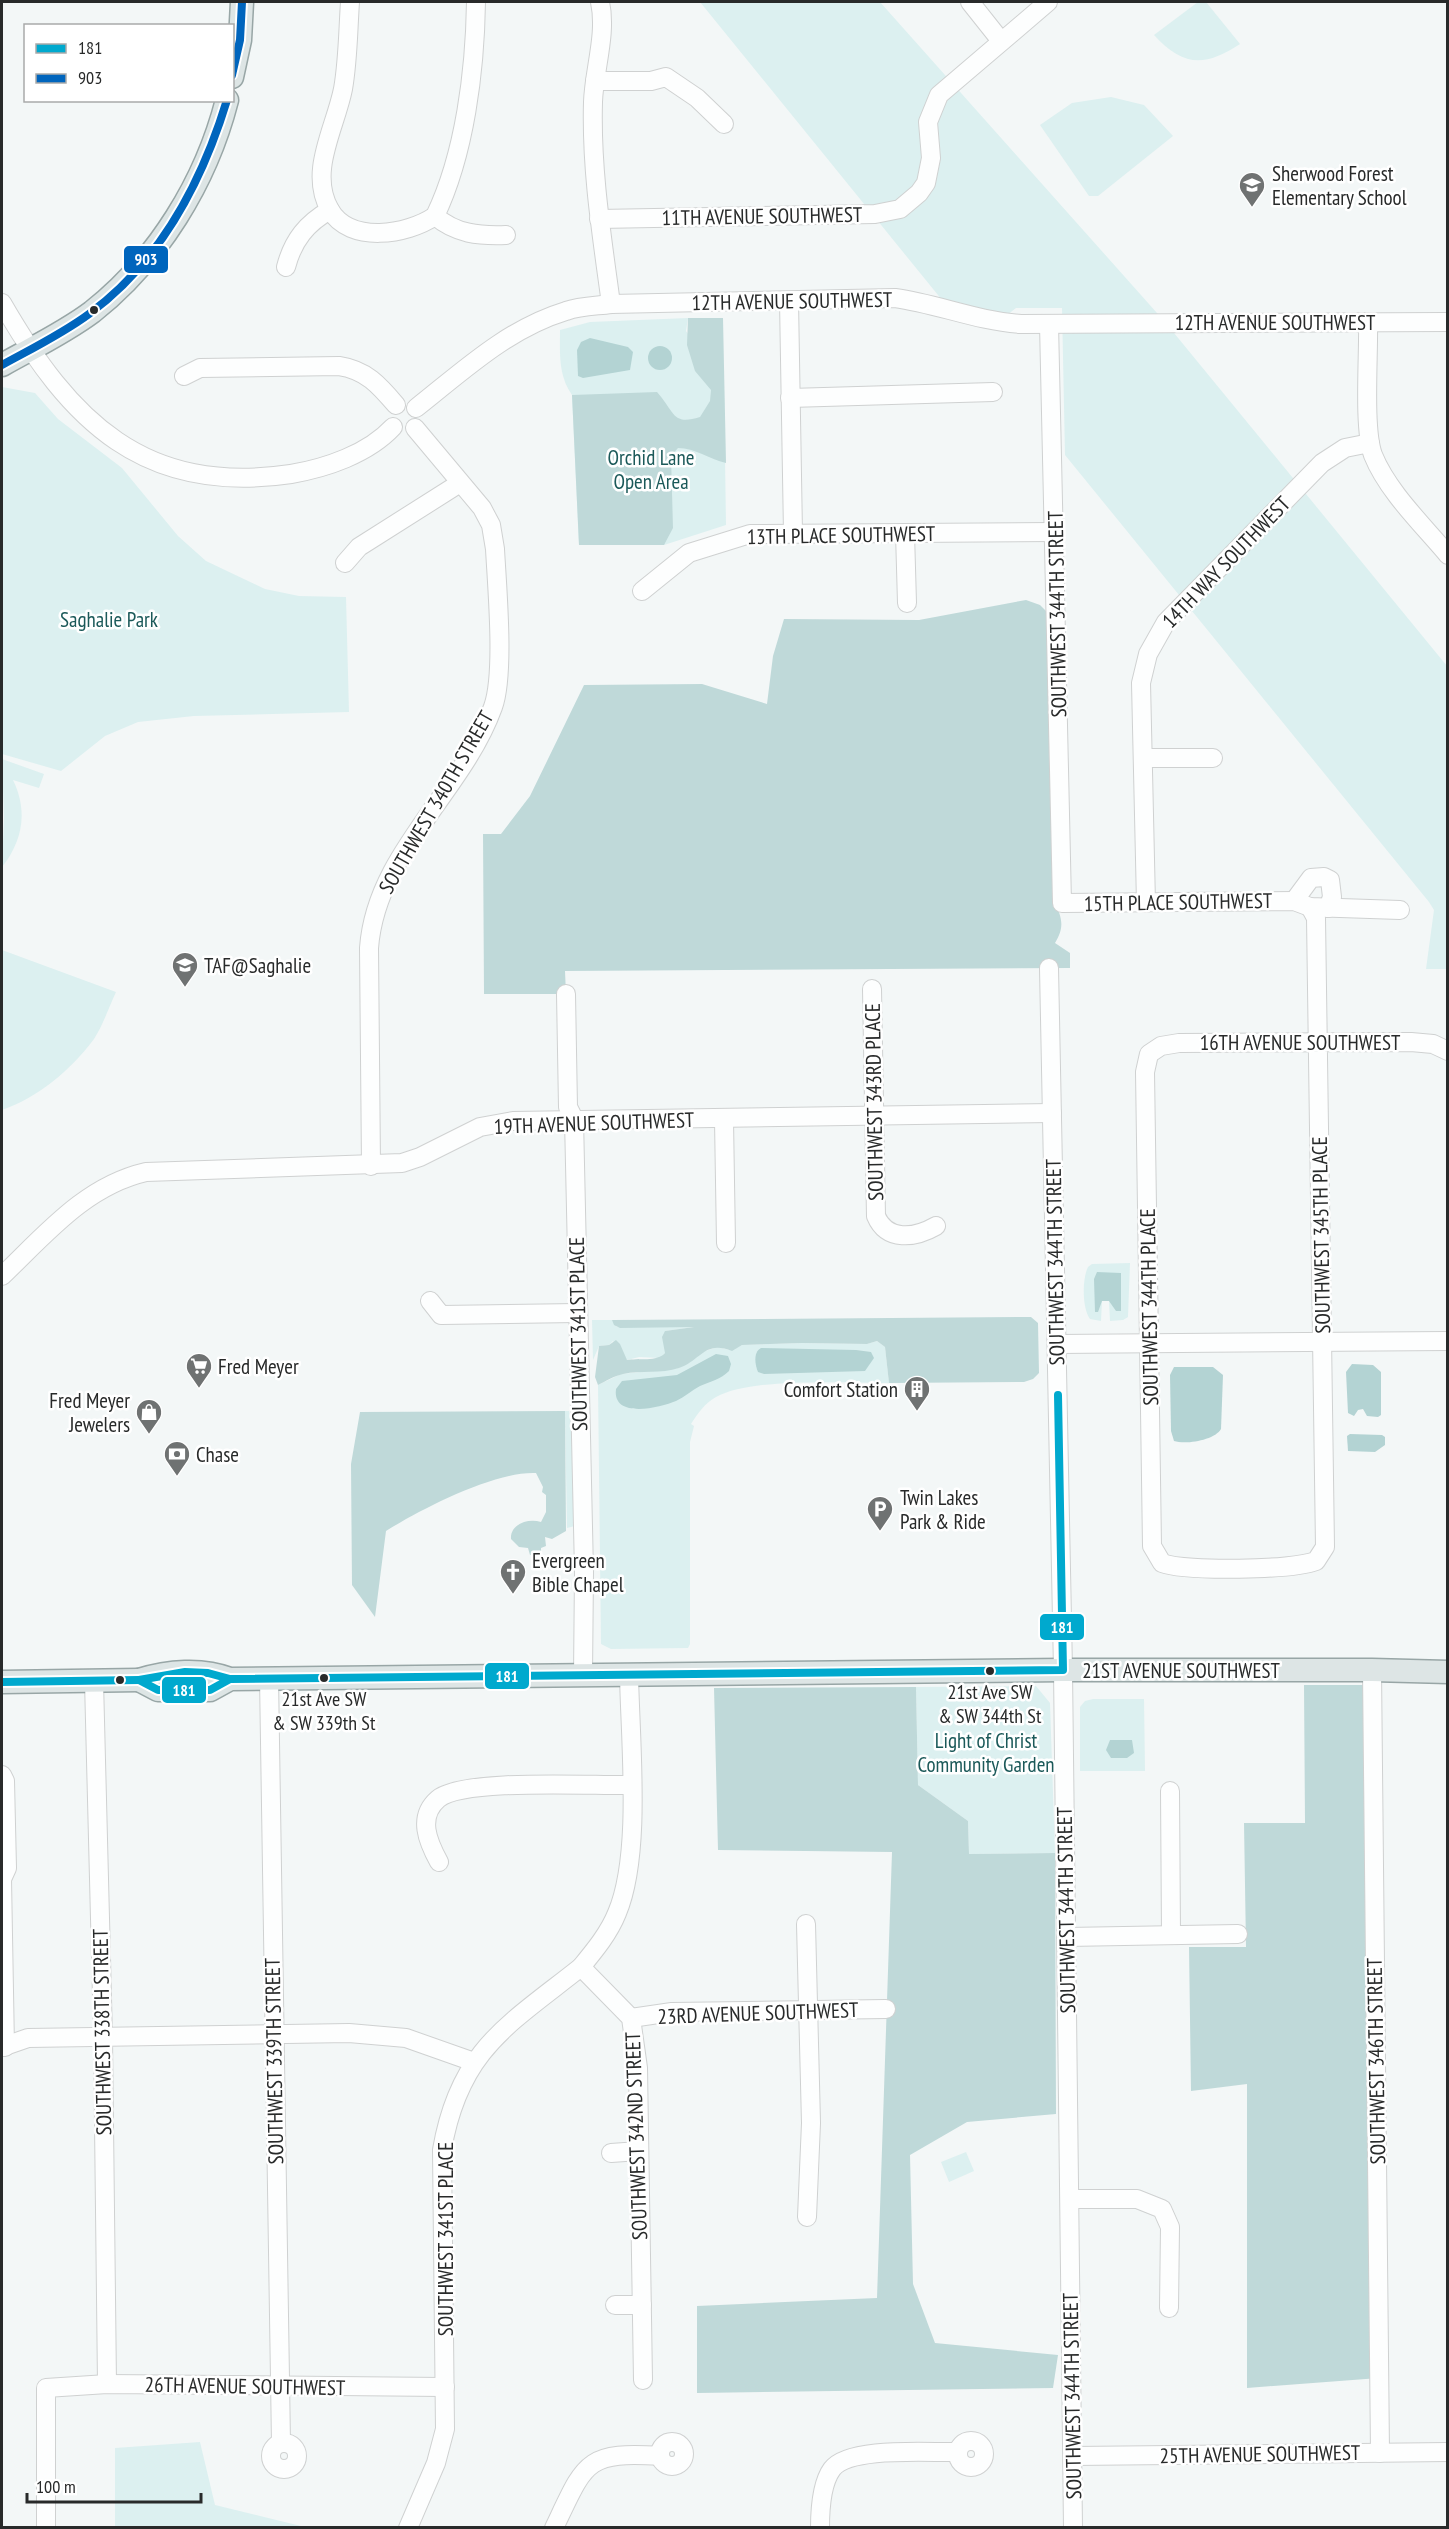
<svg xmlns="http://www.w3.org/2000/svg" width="1449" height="2529" viewBox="0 0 1449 2529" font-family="'PT Sans Narrow',sans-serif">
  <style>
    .green { fill: #dcf0f0 }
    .forest { fill: #bfd9d9 }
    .water { fill: #b3d3d3 }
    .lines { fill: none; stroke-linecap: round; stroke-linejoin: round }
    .minor-casing { stroke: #cfd1d1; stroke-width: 20 }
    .major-casing { stroke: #98a6a6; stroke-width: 25 }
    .minor { stroke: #fdfefe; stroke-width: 18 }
    .major { stroke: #dde5e5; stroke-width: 22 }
    .bus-1-casing { stroke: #fff; stroke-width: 12 }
    .bus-2-casing { stroke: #fff; stroke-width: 12 }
    .bus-1 { stroke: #00a9ce; stroke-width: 8 }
    .bus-2 { stroke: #0065bd; stroke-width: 8 }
    .bus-dot { fill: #282a2a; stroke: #fff; stroke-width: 2 }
    .labels { text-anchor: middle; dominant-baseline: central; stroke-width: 5; stroke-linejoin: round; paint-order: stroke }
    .bus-label { font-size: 20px; fill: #282a2a; stroke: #fff }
    .poi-label { font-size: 21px; fill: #282a2a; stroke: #fff; text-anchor: start }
    .street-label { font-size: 21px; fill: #282a2a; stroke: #fff }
    .park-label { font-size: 21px; fill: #1b5959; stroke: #fff }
    .line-badge { stroke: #fff; stroke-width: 2 }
    .badge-label { font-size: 16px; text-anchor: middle; font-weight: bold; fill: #fff }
  </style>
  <rect width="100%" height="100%" fill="#f3f7f7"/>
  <g class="green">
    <polygon points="700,2 880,2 1165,322 1447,666 1447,969 1426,969 1434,910 1429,902 1065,455 1062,308 1016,308 1007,315 942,300"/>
    <path d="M1198,2H1206L1240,44C1205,67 1183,67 1154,35Z"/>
    <polygon points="1111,97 1144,105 1173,136 1098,196 1089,196 1040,125 1072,103"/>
    <path d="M688,318L686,331L724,389L726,525L664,545H579L572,395C558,375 560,354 560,330L590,322Z"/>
    <polygon points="2,387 35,393 58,419 122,468 178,536 206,561 265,589 299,596 346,597 349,712 194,716 138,722 105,736 61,771 2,754"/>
    <path d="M2,759L44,774L39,788L13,780C28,811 23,840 2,867L4,818Z"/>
    <path d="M2,950L116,992C109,1007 103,1025 94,1039C71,1070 37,1098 2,1110Z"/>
    <path d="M1130,1263L1128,1317L1123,1320L1110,1321L1109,1301H1102L1101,1321L1090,1319C1082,1308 1082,1279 1088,1267L1092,1264Z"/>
    <polygon points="592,1320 612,1320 617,1327 702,1326 665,1331 665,1353 660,1358 639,1357 627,1360 613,1341 609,1345 599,1346 593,1360"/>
    <path d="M877,1341L885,1347L889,1383C846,1383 753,1377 716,1397C705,1403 698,1413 691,1424L694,1426L690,1442V1644L688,1648L611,1649L601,1644L598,1385L621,1374L679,1368L705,1351L718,1347L730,1350L742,1345L802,1343L867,1344Z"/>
    <polygon points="565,1411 569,1411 574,1447 575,1526 567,1528"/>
    <polygon points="1036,1686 1050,1703 1055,1853 969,1854 968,1821 918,1785 916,1687"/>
    <polygon points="1093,1699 1144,1699 1145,1771 1080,1771 1080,1707 1085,1701"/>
    <polygon points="966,2152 974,2171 949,2182 941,2162"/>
    <polygon points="200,2442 215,2505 305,2527 115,2527 115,2448"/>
  </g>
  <g class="forest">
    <path d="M688,318H723L726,463C709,459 695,448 678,448L671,456L673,528L664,545H579L572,395L657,392C675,412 672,426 700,417L710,401L711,390L695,371L687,345Z"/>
    <path d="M1026,600L1040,605L1048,613L1054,901C1062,917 1065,927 1055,943L1070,953V968L565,971L566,994H484L483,834H501L530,796L584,685L702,684L767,704L773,656L784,619L919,620Z"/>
    <path d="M1031,1317L1038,1323L1039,1373L1033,1379L1024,1382L889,1383L885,1347L877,1341L867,1344L802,1343L742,1345L732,1351C704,1340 701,1361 679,1368C661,1374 641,1370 623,1374C614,1376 606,1381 598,1385L595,1377L599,1346L609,1345L616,1340L620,1344L627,1360C637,1358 658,1362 665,1353L662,1337L665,1331L694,1327L620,1328L614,1325L612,1320Z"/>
    <path d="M565,1411L566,1531L552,1539L545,1537L546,1546L541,1548V1554L530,1555L528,1548L519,1547L511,1539C510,1524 528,1518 541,1522L546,1512V1495L542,1492L543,1487L536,1473C495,1471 421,1509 386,1531L375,1617L352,1585L351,1464L360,1412Z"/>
    <polygon points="1304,1685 1372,1685 1379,2378 1247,2388 1247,2084 1191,2091 1189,1947 1246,1947 1244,1823 1305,1823"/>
    <polygon points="916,1687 918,1785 968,1821 969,1854 1055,1853 1056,2114 967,2122 910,2155 913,2284 935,2343 1058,2355 1053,2388 697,2393 697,2306 877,2298 892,1852 718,1850 714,1688"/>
  </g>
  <g class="water">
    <polygon points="590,338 628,347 633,352 630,370 583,378 578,376 577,350 581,342"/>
    <circle cx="660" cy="358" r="12"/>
    <polygon points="1097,1272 1121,1273 1121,1311 1116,1311 1109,1301 1102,1301 1098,1312 1095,1312 1094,1279"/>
    <path d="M761,1348L856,1350L871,1352L874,1358L865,1371L764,1374L758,1372C755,1365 753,1352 761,1348Z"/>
    <path d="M716,1354L728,1356L731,1364L729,1371C721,1379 710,1382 700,1386C692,1390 685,1397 676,1401C659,1408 612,1419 616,1389L622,1381L677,1375Z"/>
    <polygon points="1352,1364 1373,1365 1381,1372 1381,1415 1378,1417 1367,1416 1363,1409 1358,1410 1354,1416 1348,1413 1346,1372"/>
    <path d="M1174,1367H1213L1223,1375L1221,1429C1215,1440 1186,1445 1174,1441L1171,1431L1170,1375Z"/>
    <polygon points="1350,1434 1382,1435 1385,1437 1385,1445 1375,1452 1348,1451 1347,1436"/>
    <polygon points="1110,1740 1132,1740 1134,1753 1127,1758 1111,1758 1106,1750"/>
  </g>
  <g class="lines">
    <g class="minor-casing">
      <g id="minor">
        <path d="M600,2C607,34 594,70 593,102C591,170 602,237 611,304"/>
        <polyline points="970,2 1001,41"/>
        <polyline points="595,81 651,81 666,77 697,98 724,124"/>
        <path d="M330,210C350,244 407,235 435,216C465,154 475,70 476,2"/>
        <path d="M435,216C456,234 479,236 506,235"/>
        <polyline points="599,219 875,214 900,209 919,193 926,183 931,158 928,122 939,95 1048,2"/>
        <path d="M286,267C293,240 307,223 330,210C308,172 335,129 343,89C348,61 348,31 350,2"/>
        <polyline points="789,301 793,533"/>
        <path d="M2,303C70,421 144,496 291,474C326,468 368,454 393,427"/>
        <path d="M1368,322C1369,354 1363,428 1373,455C1388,492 1423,525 1448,555"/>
        <polyline points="1049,324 1062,903 1294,901 1310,907 1400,910"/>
        <path d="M184,376L200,368L339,366C366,370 379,385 396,405"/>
        <polyline points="790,398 993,392"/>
        <path d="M416,408C463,371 507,329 566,311C580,306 596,306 611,304L895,298C938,304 977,321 1021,324L1448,322"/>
        <polyline points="905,533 907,603"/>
        <polyline points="345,563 359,547 460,483"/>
        <polyline points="642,591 689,553 750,534 1055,532"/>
        <polyline points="1144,758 1213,758"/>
        <polyline points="1294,901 1311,878 1324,877 1330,880 1332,897 1328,908"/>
        <polyline points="1146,903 1141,683 1148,654 1166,622 1322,463 1345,448 1370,443"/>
        <path d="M1310,907L1316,918C1320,1128 1321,1337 1325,1547L1316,1561C1293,1570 1186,1572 1162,1563L1152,1546L1145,1072L1149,1054L1161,1046L1179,1043L1411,1042L1433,1044L1448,1051"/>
        <polyline points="1049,968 1063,1670 1073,2528"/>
        <path d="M872,989L876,1216C887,1242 915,1238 936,1226"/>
        <polyline points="566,994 568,1107 574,1119 584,1572 583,1675"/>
        <polyline points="724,1120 726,1243"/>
        <path d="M371,1166L369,948C376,853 462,793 493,707C505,674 497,587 495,549L491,525L482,508L415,428"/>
        <path d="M2,1276C45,1235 85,1186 146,1172L402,1163L420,1157L480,1127L513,1121L1052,1113"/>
        <polyline points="430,1301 441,1315 577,1313"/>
        <polyline points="1057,1344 1448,1341"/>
        <polyline points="1372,1670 1380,2453"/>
        <path d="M629,1674C630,1741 642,1854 617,1913C609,1933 595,1950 581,1967L631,2018L638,2068L643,2380"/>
        <polyline points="269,1678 281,2443"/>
        <polyline points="94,1681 103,2037 107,2384"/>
        <polyline points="2,1775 5,1781 7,1868 2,1879 5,2047"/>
        <polyline points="1170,1791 1171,1935"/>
        <path d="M439,1862C428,1842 417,1817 438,1799C463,1778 593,1786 631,1785"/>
        <polyline points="806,1924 811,2123 807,2217"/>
        <polyline points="1067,1937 1238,1934"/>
        <polyline points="631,2018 672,2012 886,2009"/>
        <polyline points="2,2047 28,2038 349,2033 406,2038 474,2062"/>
        <polyline points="611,2153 639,2151"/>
        <polyline points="1070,2199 1137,2199 1162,2209 1170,2227 1169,2308"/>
        <polyline points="615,2305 642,2305"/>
        <circle cx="971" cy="2454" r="13"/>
        <circle cx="672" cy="2454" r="12"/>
        <circle cx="284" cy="2456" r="13"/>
        <polyline points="1073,2456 1448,2452"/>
        <polyline points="46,2528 46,2388 107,2384 445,2387"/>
        <path d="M408,2528L436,2463L445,2429L442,2150C459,2050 508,2025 581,1967"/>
        <path d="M554,2528C585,2463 585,2451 660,2456"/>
        <path d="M820,2528C820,2510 821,2484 832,2469C849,2446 930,2453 958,2452"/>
      </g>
    </g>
    <g class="major-casing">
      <g id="major">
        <polyline points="232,77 240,40 242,2"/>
        <path d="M2,365C32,348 64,333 92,312C158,260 206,182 227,100"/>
        <path d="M230,1679L210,1690H158L139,1680C168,1671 202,1668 230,1679L1063,1670H1372L1448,1672"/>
        <polyline points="2,1682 139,1680"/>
      </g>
    </g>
    <use href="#minor" class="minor"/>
    <use href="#major" class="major"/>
    <g class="bus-1-casing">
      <g id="bus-1">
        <polygon points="185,1672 208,1673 230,1679 210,1690 158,1690 139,1680"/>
        <polyline points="230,1679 1063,1670 1058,1395"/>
        <polyline points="2,1682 139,1680"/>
      </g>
    </g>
    <g class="bus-2-casing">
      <g id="bus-2">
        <polyline points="232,75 240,40 242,2"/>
        <path d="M2,365C31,349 62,334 89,314C160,262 202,182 227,100"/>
      </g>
    </g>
    <use href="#bus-1" class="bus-1"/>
    <use href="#bus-2" class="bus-2"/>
  </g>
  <defs>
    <g id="school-pin" transform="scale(1.35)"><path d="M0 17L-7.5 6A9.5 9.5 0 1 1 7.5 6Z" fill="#6f7272" stroke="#fff"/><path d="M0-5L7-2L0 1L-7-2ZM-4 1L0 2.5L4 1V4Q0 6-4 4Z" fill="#fff"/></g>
    <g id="supermarket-pin" transform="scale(1.35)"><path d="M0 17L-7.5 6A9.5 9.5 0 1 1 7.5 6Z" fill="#6f7272" stroke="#fff"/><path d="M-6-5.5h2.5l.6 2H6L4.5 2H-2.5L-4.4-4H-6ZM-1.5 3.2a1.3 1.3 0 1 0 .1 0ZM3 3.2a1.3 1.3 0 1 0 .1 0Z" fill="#fff"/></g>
    <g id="building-pin" transform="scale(1.35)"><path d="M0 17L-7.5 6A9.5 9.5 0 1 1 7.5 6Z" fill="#6f7272" stroke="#fff"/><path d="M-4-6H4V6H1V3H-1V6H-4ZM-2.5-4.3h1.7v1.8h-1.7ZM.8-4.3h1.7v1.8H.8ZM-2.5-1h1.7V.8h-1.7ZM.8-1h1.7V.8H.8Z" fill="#fff"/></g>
    <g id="shop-pin" transform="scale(1.35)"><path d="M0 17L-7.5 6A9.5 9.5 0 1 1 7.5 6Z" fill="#6f7272" stroke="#fff"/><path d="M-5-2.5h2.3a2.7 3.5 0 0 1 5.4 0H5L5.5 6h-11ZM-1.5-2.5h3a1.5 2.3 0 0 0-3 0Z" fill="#fff"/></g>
    <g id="bank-pin" transform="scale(1.35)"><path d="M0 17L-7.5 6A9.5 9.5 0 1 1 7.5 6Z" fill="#6f7272" stroke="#fff"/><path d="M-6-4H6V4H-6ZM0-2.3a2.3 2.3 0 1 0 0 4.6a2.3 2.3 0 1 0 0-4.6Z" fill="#fff"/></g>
    <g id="parking-pin" transform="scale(1.35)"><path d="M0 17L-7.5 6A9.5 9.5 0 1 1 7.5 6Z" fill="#6f7272" stroke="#fff"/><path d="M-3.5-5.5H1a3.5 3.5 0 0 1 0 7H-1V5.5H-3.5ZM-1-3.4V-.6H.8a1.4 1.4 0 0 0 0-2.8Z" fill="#fff"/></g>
    <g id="church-pin" transform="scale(1.35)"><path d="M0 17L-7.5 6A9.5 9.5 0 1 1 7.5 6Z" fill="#6f7272" stroke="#fff"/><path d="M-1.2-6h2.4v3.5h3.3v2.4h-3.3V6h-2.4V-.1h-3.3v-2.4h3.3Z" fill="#fff"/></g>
  </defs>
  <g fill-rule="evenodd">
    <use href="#school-pin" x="1252" y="185"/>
    <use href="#school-pin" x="185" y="965"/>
    <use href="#supermarket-pin" x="199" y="1366"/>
    <use href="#building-pin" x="917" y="1389"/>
    <use href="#shop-pin" x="149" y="1412"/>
    <use href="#bank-pin" x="177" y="1454"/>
    <use href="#parking-pin" x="880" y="1509"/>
    <use href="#church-pin" x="513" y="1572"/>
  </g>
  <g class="bus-dot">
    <circle cx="94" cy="310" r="5"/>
    <circle cx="990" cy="1671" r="5"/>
    <circle cx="324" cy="1678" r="5"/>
    <circle cx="120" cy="1680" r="5"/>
  </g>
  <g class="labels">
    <g class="bus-label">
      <text x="990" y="1692">21st Ave SW<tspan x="990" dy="24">&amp; SW 344th St</tspan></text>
      <text x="324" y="1699">21st Ave SW<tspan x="324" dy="24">&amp; SW 339th St</tspan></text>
    </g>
    <g class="poi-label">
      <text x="1272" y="173">Sherwood Forest<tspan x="1272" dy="24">Elementary School</tspan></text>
      <text x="204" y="965">TAF@Saghalie</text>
      <text x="218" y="1366">Fred Meyer</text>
      <text x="898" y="1389" text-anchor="end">Comfort Station</text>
      <text x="130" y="1400" text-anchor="end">Fred Meyer<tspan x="130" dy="24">Jewelers</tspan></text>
      <text x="196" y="1454">Chase</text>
      <text x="900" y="1497">Twin Lakes<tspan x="900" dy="24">Park &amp; Ride</tspan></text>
      <text x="532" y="1560">Evergreen<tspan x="532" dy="24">Bible Chapel</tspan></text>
    </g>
    <g class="street-label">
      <text transform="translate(762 216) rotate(-1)">11TH AVENUE SOUTHWEST</text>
      <text transform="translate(792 301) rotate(-1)">12TH AVENUE SOUTHWEST</text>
      <text x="1275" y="322">12TH AVENUE SOUTHWEST</text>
      <text transform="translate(841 535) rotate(-1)">13TH PLACE SOUTHWEST</text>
      <text transform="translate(1226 562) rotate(-46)">14TH WAY SOUTHWEST</text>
      <text transform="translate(1057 614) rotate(-91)">SOUTHWEST 344TH STREET</text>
      <text transform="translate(436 802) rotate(-60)">SOUTHWEST 340TH STREET</text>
      <text transform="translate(1178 902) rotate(-1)">15TH PLACE SOUTHWEST</text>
      <text x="1300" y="1042">16TH AVENUE SOUTHWEST</text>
      <text transform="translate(874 1102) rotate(-91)">SOUTHWEST 343RD PLACE</text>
      <text transform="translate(594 1123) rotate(-2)">19TH AVENUE SOUTHWEST</text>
      <text transform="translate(1321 1235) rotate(-91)">SOUTHWEST 345TH PLACE</text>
      <text transform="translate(1055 1262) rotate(-91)">SOUTHWEST 344TH STREET</text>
      <text transform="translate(1149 1307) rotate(-91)">SOUTHWEST 344TH PLACE</text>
      <text transform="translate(578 1334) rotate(-91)">SOUTHWEST 341ST PLACE</text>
      <text x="1181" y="1670">21ST AVENUE SOUTHWEST</text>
      <text transform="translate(1066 1910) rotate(-91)">SOUTHWEST 344TH STREET</text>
      <text transform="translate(758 2013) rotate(-2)">23RD AVENUE SOUTHWEST</text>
      <text transform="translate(102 2032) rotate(-91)">SOUTHWEST 338TH STREET</text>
      <text transform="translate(274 2061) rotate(-91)">SOUTHWEST 339TH STREET</text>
      <text transform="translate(1376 2061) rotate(-91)">SOUTHWEST 346TH STREET</text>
      <text transform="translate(636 2136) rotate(-92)">SOUTHWEST 342ND STREET</text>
      <text transform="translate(445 2239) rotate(-90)">SOUTHWEST 341ST PLACE</text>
      <text transform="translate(245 2386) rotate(1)">26TH AVENUE SOUTHWEST</text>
      <text transform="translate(1072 2396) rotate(-91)">SOUTHWEST 344TH STREET</text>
      <text transform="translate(1260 2454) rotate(-1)">25TH AVENUE SOUTHWEST</text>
    </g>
    <g class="park-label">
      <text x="651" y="457">Orchid Lane<tspan x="651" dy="24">Open Area</tspan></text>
      <text x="109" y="619">Saghalie Park</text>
      <text x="986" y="1740">Light of Christ<tspan x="986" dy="24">Community Garden</tspan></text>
    </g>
  </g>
  <g class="line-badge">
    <rect x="123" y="245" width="46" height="29" rx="6" fill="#0065bd"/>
    <rect x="1039" y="1613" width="46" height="28" rx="6" fill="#00a9ce"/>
    <rect x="484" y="1662" width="46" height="28" rx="6" fill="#00a9ce"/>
    <rect x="161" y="1676" width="46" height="28" rx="6" fill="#00a9ce"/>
  </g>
  <g class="badge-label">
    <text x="146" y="265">903</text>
    <text x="1062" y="1633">181</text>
    <text x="507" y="1682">181</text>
    <text x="184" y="1696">181</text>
  </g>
  <rect width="1449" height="2529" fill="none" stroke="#282a2a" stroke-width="6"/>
  <rect x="24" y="24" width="210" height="78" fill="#ffffff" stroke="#a9aaaa" stroke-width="1.5"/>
  <rect x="36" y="44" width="30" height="9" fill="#00a9ce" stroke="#a9aaaa" stroke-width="1.5"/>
  <text x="78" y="54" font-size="18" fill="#282a2a">181</text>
  <rect x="36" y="74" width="30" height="9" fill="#0065bd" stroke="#a9aaaa" stroke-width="1.5"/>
  <text x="78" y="84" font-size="18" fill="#282a2a">903</text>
  <path d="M27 2493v9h174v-9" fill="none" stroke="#282a2a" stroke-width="3"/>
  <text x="36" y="2493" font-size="18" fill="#282a2a" stroke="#ffffff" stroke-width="4.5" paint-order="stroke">100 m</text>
</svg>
